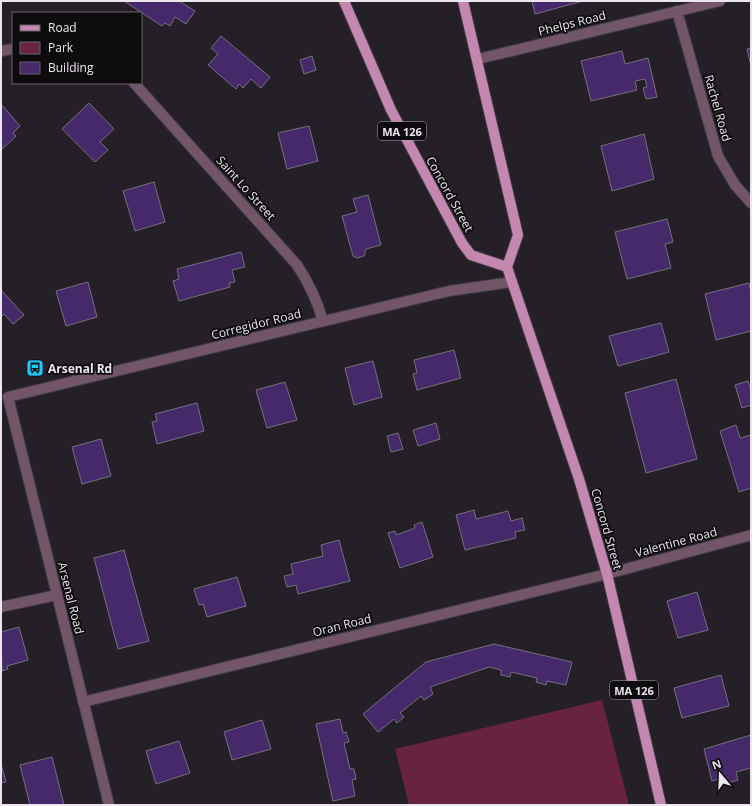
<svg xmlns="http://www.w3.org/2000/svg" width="752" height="806" viewBox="0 0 752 806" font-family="'Open Sans',sans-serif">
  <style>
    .green { fill: #67233f }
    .building { fill: #46296a; stroke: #74717a }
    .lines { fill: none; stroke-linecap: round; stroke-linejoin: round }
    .service-casing { stroke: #413c43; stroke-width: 12 }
    .minor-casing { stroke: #413c43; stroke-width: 12 }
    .primary-casing { stroke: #413c43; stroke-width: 12 }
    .service { stroke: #735569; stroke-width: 10 }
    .minor { stroke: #735569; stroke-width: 10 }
    .primary { stroke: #c487b0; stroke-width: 10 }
    .labels { text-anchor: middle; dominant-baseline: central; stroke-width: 3.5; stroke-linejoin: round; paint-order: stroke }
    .shield { fill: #0d0b0e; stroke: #a8a5a9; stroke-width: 1 }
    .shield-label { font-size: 11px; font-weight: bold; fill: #ebe7ec }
    .street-label { font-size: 12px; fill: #ebe7ec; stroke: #0d0b0e }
    .poi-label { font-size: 12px; font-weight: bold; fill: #ebe7ec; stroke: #0d0b0e; text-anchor: start }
  </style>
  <rect width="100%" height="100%" fill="#252027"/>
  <polygon class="green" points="602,700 629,805 409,805 395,749"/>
  <g class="building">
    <polygon points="124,1 179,1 195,11 186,24 175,17 170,26 165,23 162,26"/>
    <polygon points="532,1 583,1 535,14"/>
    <polygon points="221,36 270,77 261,88 251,79 243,88 239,84 236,89 208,65 218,54 211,48"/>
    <polygon points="751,48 751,66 747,49"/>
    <polygon points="622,51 625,64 648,58 657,97 646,99 643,88 647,87 645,79 635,81 637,90 591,101 581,61"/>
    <polygon points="312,56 316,70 304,74 300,60"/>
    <polygon points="89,103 114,129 100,142 108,150 95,162 62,129"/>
    <polygon points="1,104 20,126 13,133 16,136 1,150"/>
    <polygon points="309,126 318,161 287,169 278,133"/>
    <polygon points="644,134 654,179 612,191 601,146"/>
    <polygon points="154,182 165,222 135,231 123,191"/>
    <polygon points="368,195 381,245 366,249 364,256 357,258 353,256 342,216 357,212 353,199"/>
    <polygon points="667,219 673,242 665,244 671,268 627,279 615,232"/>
    <polygon points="241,252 245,267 232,270 235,282 229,283 230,287 179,301 173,281 179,279 177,269"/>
    <polygon points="88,282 97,317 66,326 56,291"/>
    <polygon points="749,283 751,293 751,331 716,340 705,294"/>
    <polygon points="1,290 24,315 13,324 4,314 1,317"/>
    <polygon points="661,323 669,352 618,366 609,336"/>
    <polygon points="454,350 461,378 417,390 413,374 417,373 414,360"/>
    <polygon points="373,361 382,397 354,405 345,368"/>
    <polygon points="676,379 697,459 646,473 625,393"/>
    <polygon points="748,381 751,391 751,405 742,408 735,385"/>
    <polygon points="285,382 297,420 267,428 256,390"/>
    <polygon points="197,403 204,431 157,444 152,422 157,421 155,414"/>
    <polygon points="436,423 440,439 418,446 413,430"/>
    <polygon points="736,425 740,438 751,435 751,488 739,492 720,431"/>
    <polygon points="398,433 403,449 391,452 387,436"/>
    <polygon points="101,439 111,476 82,484 72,447"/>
    <polygon points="474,510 476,519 508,511 511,521 522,518 525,530 515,532 516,538 465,550 456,515"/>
    <polygon points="422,522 433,557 400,568 388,533 395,531 396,535 415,528 414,525"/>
    <polygon points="339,540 350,581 298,594 296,585 287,587 284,576 293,574 291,564 323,556 321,545"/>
    <polygon points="124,550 149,641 118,649 94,558"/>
    <polygon points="237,577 246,606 207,617 203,604 199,605 194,589"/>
    <polygon points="697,592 708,630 678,638 667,601"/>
    <polygon points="19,627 28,660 7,666 8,669 2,671 1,632"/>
    <polygon points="494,644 572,662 566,685 547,681 546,685 536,682 537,678 511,672 510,677 501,675 501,670 489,667 430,687 433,694 424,700 421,696 400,713 404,717 397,723 394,719 378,732 363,714 426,662"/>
    <polygon points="721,675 729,706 682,718 674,688"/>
    <polygon points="340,719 343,733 346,732 349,742 344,743 350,769 354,769 356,779 352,780 355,796 333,801 316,724"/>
    <polygon points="262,720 271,749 232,760 224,732"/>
    <polygon points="751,735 751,768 736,772 738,780 727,783 726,777 712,781 704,749"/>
    <polygon points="179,741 190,773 156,784 146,751"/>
    <polygon points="52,757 64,805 30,805 20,765"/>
    <polygon points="1,764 6,782 1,783"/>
  </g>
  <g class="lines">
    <g class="service-casing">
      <polyline id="service" points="1,607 57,595"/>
    </g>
    <g class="minor-casing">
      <g id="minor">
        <polyline points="677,11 718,156 735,185 751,203"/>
        <polyline points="1,51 13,49"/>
        <polyline points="478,59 720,1"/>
        <path d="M134,83L297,265C309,283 317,300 323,321"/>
        <polyline points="83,702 607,574 751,535"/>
        <polyline points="109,805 8,397 449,291 512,282"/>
      </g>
    </g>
    <g class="primary-casing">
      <g id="primary">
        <polyline points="344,1 391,110 462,243 471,255 507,267"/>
        <polyline points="463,1 518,235 507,267 579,479 607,574 661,805"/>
      </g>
    </g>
    <use href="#service" class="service"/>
    <use href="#minor" class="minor"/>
    <use href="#primary" class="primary"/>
  </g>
  <defs>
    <g id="bus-square" transform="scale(0.9)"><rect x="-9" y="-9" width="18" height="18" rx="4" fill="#1cc9fc" stroke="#0d0b0e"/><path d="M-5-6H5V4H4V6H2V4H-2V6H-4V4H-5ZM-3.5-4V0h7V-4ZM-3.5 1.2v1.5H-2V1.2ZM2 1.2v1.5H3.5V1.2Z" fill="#111"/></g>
  </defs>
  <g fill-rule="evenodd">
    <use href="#bus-square" x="35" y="368"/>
  </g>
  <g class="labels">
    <g class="shield">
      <rect x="378" y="122" width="48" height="18" rx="3"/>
      <rect x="610" y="681" width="48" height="18" rx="3"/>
    </g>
    <g class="shield-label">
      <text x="402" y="131">MA 126</text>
      <text x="634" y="690">MA 126</text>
    </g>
    <g class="street-label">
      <text transform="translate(572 23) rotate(-14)">Phelps Road</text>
      <text transform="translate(718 108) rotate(74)">Rachel Road</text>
      <text transform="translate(246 188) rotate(48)">Saint Lo Street</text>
      <text transform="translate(450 194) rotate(61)">Concord Street</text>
      <text transform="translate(256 324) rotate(-14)">Corregidor Road</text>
      <text transform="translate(607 529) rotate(74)">Concord Street</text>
      <text transform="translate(676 542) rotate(-15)">Valentine Road</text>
      <text transform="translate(71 598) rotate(76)">Arsenal Road</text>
      <text transform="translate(342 625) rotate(-14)">Oran Road</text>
    </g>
    <g class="poi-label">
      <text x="48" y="368">Arsenal Rd</text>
    </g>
  </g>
  <rect width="752" height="806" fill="none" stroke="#ebe7ec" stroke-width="4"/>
  <rect x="12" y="12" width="130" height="72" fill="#0d0b0e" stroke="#666367"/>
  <rect x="20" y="25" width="20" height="6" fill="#c487b0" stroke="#666367"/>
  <text x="48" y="32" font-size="12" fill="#ebe7ec">Road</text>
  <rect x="20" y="42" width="20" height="12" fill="#67233f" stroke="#666367"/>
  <text x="48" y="52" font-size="12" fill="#ebe7ec">Park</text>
  <rect x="20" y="62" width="20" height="12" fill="#46296a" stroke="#666367"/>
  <text x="48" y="72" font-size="12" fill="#ebe7ec">Building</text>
  <g transform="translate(720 774) rotate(341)" stroke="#0d0b0e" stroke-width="3" paint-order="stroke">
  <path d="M0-3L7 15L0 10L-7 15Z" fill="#ebe7ec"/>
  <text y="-6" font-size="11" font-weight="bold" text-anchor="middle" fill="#ebe7ec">N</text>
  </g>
</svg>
